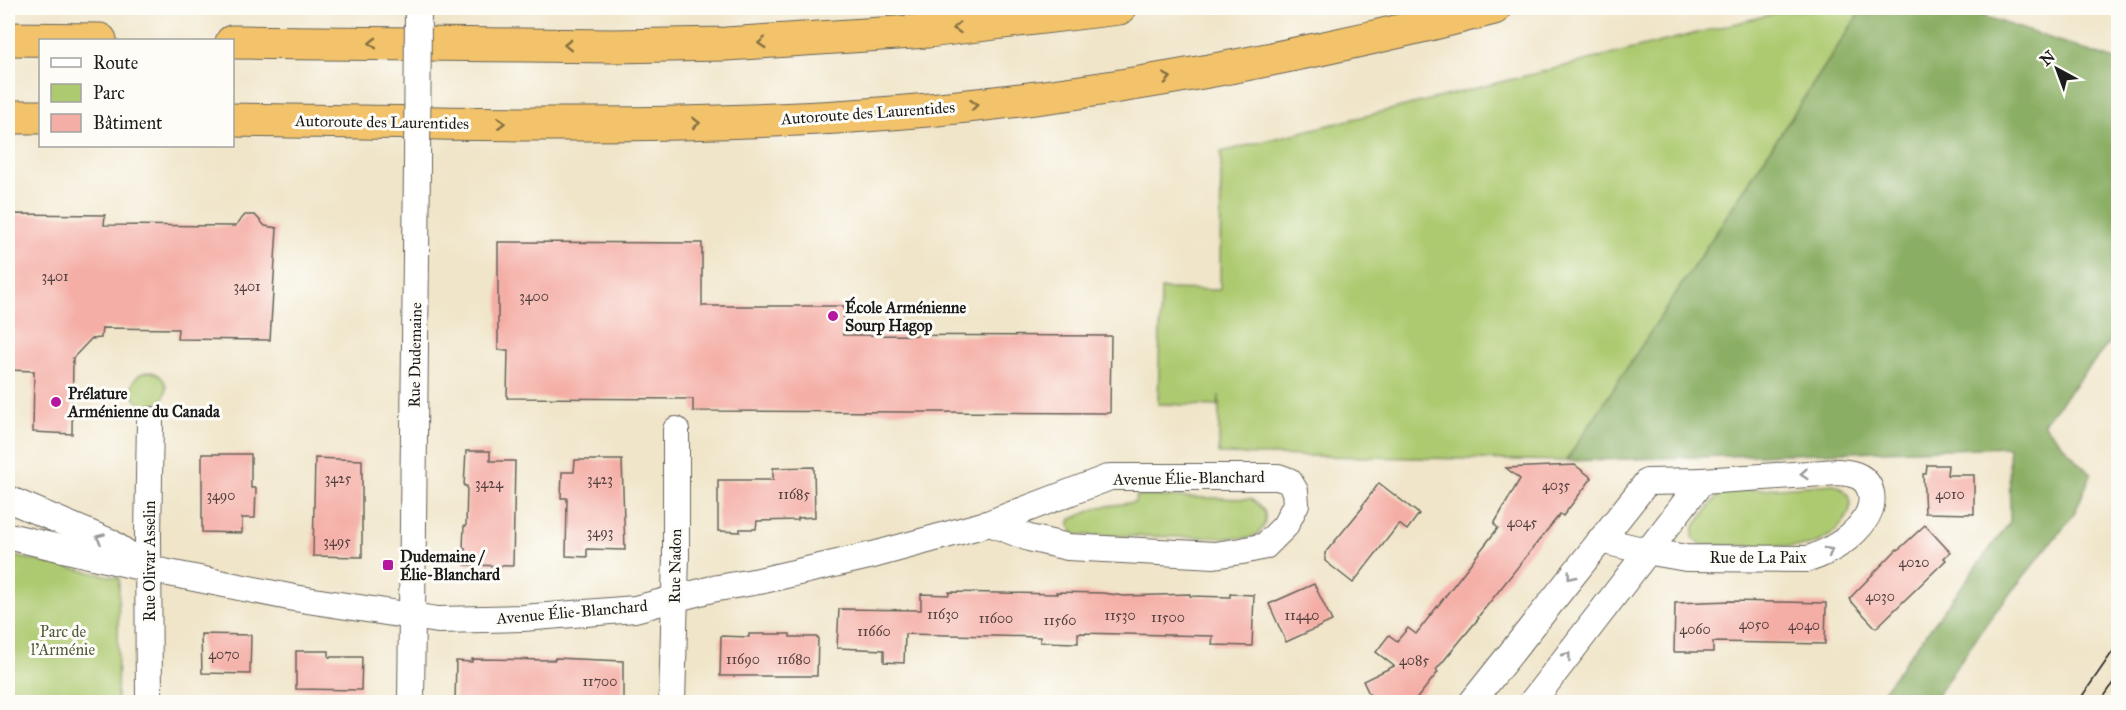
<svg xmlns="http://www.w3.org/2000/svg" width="2126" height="710" viewBox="0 0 2126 710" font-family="'IM FELL Great Primer',serif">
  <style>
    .green { fill: #aeca71; stroke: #657346; stroke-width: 1.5 }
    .forest { fill: #8aae63; stroke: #536540; stroke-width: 1.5 }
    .building { fill: #f4aea6 }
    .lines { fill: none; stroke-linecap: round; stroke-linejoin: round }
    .minor-casing { stroke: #666259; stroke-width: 28 }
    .highway-casing { stroke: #666259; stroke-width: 35 }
    .minor { stroke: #fff; stroke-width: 26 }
    .highway { stroke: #f2c36a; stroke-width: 33 }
    .tram { stroke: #1c1c1c; stroke-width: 1.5 }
    .minor-bridge-casing { stroke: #666259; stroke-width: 28; stroke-linecap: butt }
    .minor-bridge { stroke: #fff; stroke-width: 26 }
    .oneway { stroke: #877043 }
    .oneway2 { stroke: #999 }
    .poi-dot { fill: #b5179e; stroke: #fdfcf7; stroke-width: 2 }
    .labels { text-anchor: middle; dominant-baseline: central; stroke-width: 6; stroke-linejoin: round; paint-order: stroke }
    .number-label { font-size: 14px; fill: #52403e }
    .street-label { font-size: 16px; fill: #1c1c1c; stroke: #fdfcf7 }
    .poi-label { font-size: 16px; font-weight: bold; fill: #1c1c1c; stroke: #fdfcf7; text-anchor: start }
    .park-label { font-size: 16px; fill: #4f593a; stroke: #fdfcf7 }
  </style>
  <rect width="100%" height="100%" fill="#fdfcf7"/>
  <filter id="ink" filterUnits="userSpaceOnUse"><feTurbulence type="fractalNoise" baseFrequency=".0167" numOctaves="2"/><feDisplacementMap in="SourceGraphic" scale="12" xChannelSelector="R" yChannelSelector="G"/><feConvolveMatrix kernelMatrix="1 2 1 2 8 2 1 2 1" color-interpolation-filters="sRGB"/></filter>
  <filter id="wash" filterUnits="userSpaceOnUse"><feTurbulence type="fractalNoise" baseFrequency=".008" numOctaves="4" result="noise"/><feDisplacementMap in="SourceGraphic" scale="24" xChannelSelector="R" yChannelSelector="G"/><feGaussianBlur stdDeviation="1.35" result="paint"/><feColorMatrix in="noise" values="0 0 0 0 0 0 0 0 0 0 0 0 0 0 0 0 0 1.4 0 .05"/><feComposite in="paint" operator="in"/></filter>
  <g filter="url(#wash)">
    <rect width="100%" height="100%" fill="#f0e5c9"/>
    <g class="green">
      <polygon points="1863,8 1566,461 1219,454 1219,395 1218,406 1158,404 1161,289 1220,290 1221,152 1785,11"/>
      <circle cx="149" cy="389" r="17"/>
      <path d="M1834,484C1843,487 1850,494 1850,504C1851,522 1825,542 1809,545C1799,548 1787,546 1777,546C1752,546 1727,545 1702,545L1693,538L1694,527L1721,492Z"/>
      <path d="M1136,496L1251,499L1264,510C1268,523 1262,534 1249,538L1073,535V530L1069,526L1071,519L1100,507L1135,502Z"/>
      <polygon points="13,556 119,578 117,702 8,702 8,557"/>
    </g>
    <polygon class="forest" points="1863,8 1960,8 2118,61 2118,332 2043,424 2091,475 2074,514 1991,617 1932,702 1883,702 1883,691 2010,522 2009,447 1566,461"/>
    <g id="blocks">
      <g class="building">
        <polygon points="8,214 105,215 104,225 235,226 245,215 255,215 265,226 277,228 270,340 177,339 178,329 102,328 101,338 91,339 73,358 72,434 33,432 34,371 8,370"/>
        <polygon points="498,242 702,243 702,306 844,306 843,335 1111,336 1110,413 693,411 693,399 507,398 508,350 498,350"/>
        <polygon points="466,451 490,451 490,461 515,461 513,566 465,565 465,548 463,548 464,526 466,526 467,486 464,486"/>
        <polygon points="202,454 251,454 251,488 256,488 255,518 242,518 242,533 202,532"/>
        <polygon points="315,458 362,460 362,557 313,556"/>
        <polygon points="575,460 622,460 625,550 587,549 587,557 566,556 567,498 561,498 562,472 574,472"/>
        <polygon points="1575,465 1592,478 1563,516 1560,514 1478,617 1479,618 1436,670 1438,672 1414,702 1373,702 1363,681 1394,666 1376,652 1389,635 1397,641 1408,628 1416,634 1498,528 1494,524 1520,479 1506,468"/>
        <polygon points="1927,465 1948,465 1947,475 1974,475 1974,514 1925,513 1923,474 1926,474"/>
        <polygon points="814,467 815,517 798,518 798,520 757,521 756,529 740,529 740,532 718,531 718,480 773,480 773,468"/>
        <polygon points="1379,483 1419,514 1407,530 1399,524 1353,583 1325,561 1325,553 1363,507 1362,506"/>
        <polygon points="1925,525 1950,552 1944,558 1946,560 1876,628 1849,599 1897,549 1898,550"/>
        <polygon points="1314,584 1332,621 1286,642 1269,604"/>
        <polygon points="949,592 1057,594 1056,592 1103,593 1124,596 1190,594 1190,596 1230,597 1230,594 1254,595 1252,646 1212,645 1213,636 1078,633 1078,643 1040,642 1040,637 905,634 904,663 884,662 884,650 837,648 839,609 921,610 921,594 949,595"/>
        <polygon points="1731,601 1826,603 1825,644 1713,642 1713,652 1674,652 1675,603"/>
        <polygon points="201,634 251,635 250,674 202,673"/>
        <polygon points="749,634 790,634 790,637 818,637 817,676 720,676 721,636 749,637"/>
        <polygon points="296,651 329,651 329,657 362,657 361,690 296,689"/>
        <polygon points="555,658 623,661 623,700 574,699 552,700 551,702 455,702 456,661 472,662 472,659 555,660"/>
      </g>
    </g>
  </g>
  <g filter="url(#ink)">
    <use href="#blocks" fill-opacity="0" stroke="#666259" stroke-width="1.5"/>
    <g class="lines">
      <g class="minor-casing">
        <g id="minor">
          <polyline points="8,499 110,542 134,558"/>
          <polyline points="8,536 149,569 294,598 438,620 523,618 635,609 712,589 759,581 873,555 990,523 1110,477 1278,477 1289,481 1295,491 1296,504 1285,526 1265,546 1242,551 1214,555 1068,547 1029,538 990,523"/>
          <polyline points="149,702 148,536 150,420"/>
          <polyline points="411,702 417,165"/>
          <polyline points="672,702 676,556 676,430"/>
          <path d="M1472,702L1647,482L1702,481L1838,472C1854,473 1867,476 1871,493C1877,524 1832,553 1807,559L1686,558L1646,551L1600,540"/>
          <polyline points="1532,702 1702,481"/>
        </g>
      </g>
      <g class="highway-casing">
        <g id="highway">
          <polyline points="8,39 100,40"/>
          <polyline points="232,42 613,46 726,44 928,31 1119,8"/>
          <polyline points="8,117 40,117"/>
          <path d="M232,120C439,123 646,129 852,116C1069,102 1284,62 1494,8"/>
        </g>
      </g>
      <use href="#minor" class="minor"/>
      <use href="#highway" class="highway"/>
      <g class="tram">
        <polyline points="2078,702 2118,644"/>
        <polyline points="2100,702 2118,677"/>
      </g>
      <g class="minor-bridge-casing">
        <polyline id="minor-bridge" points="417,165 418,8"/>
      </g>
      <use href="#minor-bridge" class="minor-bridge"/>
    </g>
    <defs><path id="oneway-chevron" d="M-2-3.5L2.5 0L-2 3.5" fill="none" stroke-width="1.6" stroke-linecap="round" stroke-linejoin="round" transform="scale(1.5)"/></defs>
    <g class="oneway">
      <use href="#oneway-chevron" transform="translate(957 28) rotate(174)"/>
      <use href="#oneway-chevron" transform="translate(373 43) rotate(-180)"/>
      <use href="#oneway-chevron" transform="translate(762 43) rotate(177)"/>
      <use href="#oneway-chevron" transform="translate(568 45) rotate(-179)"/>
      <use href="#oneway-chevron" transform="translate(1167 78) rotate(-9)"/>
      <use href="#oneway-chevron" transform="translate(974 105) rotate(-6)"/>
      <use href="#oneway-chevron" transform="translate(501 123) rotate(1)"/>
      <use href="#oneway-chevron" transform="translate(696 123) rotate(-1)"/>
    </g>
    <g class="oneway2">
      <use href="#oneway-chevron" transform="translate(1804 474) rotate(176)"/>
      <use href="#oneway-chevron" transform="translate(100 538) rotate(-157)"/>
      <use href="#oneway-chevron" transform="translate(1829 551) rotate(-30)"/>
      <use href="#oneway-chevron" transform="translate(1571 576) rotate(128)"/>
      <use href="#oneway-chevron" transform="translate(1567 656) rotate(-53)"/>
    </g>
  </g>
  <g class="poi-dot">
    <circle cx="833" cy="316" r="6"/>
    <circle cx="56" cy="402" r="6"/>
    <rect x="382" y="559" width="12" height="12" rx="3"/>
  </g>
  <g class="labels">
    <g class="number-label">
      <text x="55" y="276">3401</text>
      <text x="247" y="286">3401</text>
      <text x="534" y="296">3400</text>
      <text x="338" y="478">3425</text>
      <text x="600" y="479">3423</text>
      <text x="489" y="483">3424</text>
      <text x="1556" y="485">4035</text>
      <text x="794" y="494">11685</text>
      <text x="1950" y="494">4010</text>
      <text x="221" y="495">3490</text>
      <text x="1522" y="522">4045</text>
      <text x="600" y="532">3493</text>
      <text x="337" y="541">3495</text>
      <text x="1914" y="562">4020</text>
      <text x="1880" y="596">4030</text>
      <text x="943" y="614">11630</text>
      <text x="1120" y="615">11530</text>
      <text x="1302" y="615">11440</text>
      <text x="1168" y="617">11500</text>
      <text x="996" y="618">11600</text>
      <text x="1060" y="620">11560</text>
      <text x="1754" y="624">4050</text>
      <text x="1804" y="625">4040</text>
      <text x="1695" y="629">4060</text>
      <text x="874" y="631">11660</text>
      <text x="224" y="654">4070</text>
      <text x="743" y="659">11690</text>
      <text x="794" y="659">11680</text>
      <text x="1414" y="660">4085</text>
      <text x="600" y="681">11700</text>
    </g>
    <g class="street-label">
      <text transform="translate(868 113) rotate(-4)">Autoroute des Laurentides</text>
      <text transform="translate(382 122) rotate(1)">Autoroute des Laurentides</text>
      <text transform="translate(415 355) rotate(-89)">Rue Dudemaine</text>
      <text transform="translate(1189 478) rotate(-1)">Avenue Élie-Blanchard</text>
      <text x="1758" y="557">Rue de La Paix</text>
      <text transform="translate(149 561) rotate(-90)">Rue Olivar Asselin</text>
      <text transform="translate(675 566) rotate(-89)">Rue Nadon</text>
      <text transform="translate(572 612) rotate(-5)">Avenue Élie-Blanchard</text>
    </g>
    <g class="poi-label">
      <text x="845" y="307">École Arménienne<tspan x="845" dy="18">Sourp Hagop</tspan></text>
      <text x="68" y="393">Prélature<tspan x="68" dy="18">Arménienne du Canada</tspan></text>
      <text x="400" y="556">Dudemaine /<tspan x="400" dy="18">Élie-Blanchard</tspan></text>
    </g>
    <g class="park-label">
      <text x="63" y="631">Parc de<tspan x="63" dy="18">l'Arménie</tspan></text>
    </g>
  </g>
  <rect width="2126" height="710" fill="none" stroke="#fdfcf7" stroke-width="30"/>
  <rect x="39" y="39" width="195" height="108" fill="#fdfcf7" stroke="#a3a29f" stroke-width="1.5"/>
  <rect x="51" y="58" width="30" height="9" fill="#ffffff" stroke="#a3a29f" stroke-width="1.5"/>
  <text x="93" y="69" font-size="18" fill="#1c1c1c">Route</text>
  <rect x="51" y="84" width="30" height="18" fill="#aeca71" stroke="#a3a29f" stroke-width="1.5"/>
  <text x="93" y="99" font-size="18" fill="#1c1c1c">Parc</text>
  <rect x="51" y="114" width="30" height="18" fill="#f4aea6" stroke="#a3a29f" stroke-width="1.5"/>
  <text x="93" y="129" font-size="18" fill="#1c1c1c">Bâtiment</text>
  <g transform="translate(2057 69) rotate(319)" stroke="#fdfcf7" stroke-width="4.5" paint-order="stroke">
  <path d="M0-4.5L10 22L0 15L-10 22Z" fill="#1c1c1c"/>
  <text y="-9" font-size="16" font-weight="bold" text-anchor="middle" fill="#1c1c1c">N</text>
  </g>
</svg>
